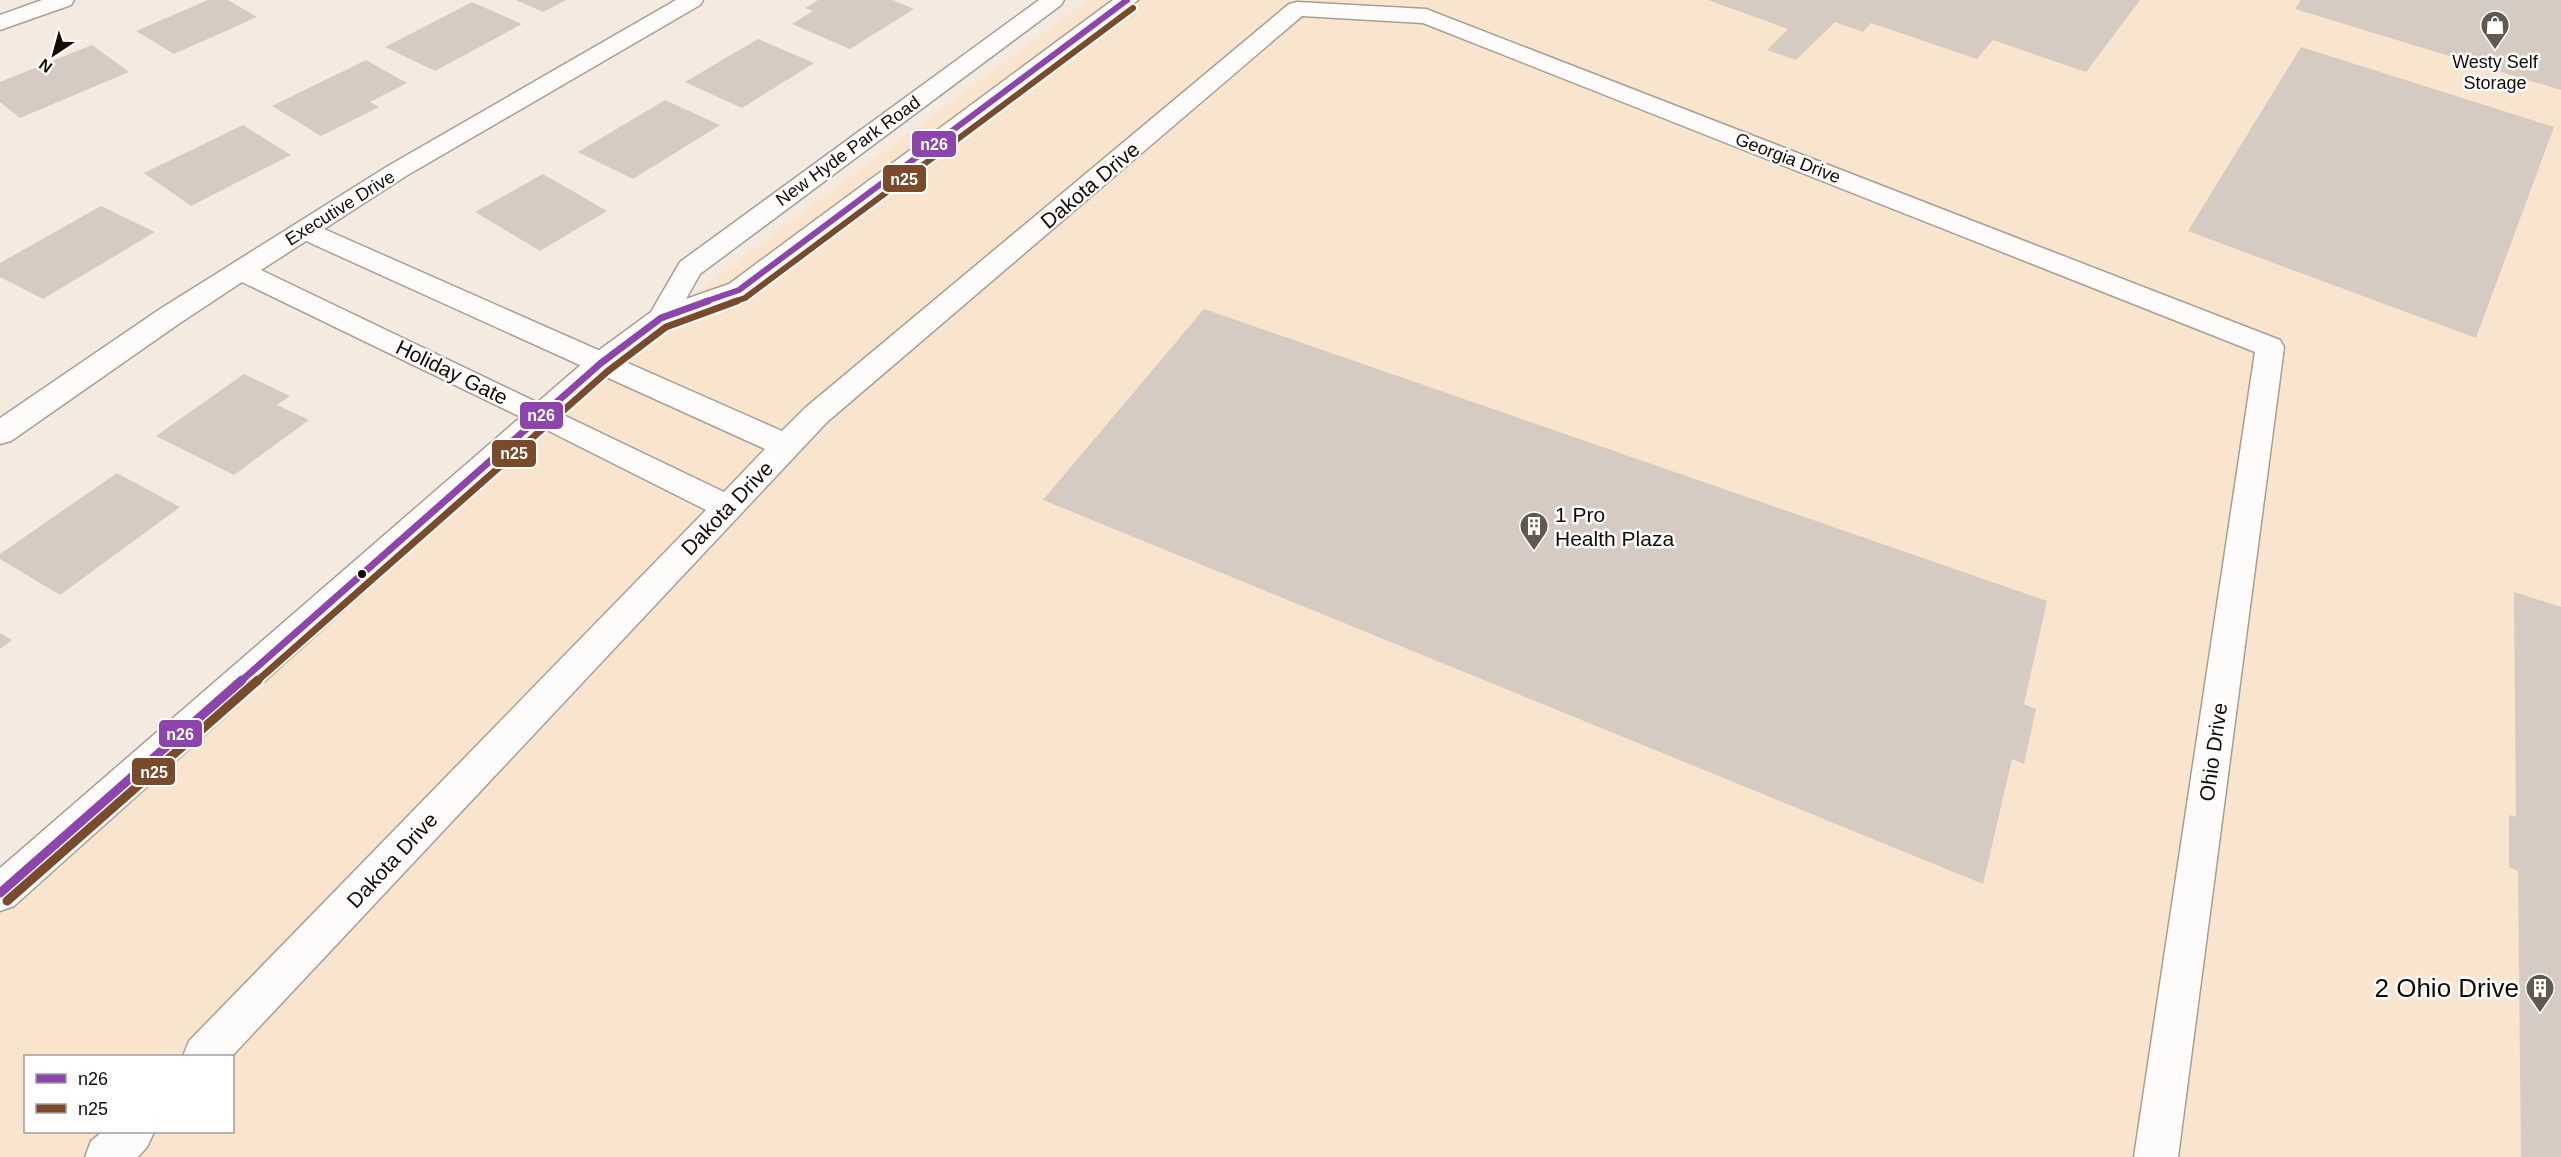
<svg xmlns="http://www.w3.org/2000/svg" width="2561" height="1157" viewBox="0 0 2561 1157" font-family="Arial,sans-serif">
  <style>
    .built { fill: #f9e4cd; fill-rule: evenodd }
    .building { fill: #d5cbc2 }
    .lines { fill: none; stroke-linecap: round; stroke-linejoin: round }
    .minor-casing { stroke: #a79f95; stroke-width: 3 }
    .major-casing { stroke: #a79f95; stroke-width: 3 }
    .minor { fill: #fefcfa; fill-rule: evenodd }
    .major { fill: #fefcfa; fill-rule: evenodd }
    .bus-1-far2-casing { stroke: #fff; stroke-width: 10 }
    .bus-1-far1-casing { stroke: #fff; stroke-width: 11 }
    .bus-1-casing { stroke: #fff; stroke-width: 14 }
    .bus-2-far2-casing { stroke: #fff; stroke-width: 10 }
    .bus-2-far1-casing { stroke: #fff; stroke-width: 11 }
    .bus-2-casing { stroke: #fff; stroke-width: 14 }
    .bus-1-far2 { stroke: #8e44ad; stroke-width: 6 }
    .bus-1-far1 { stroke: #8e44ad; stroke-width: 7 }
    .bus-1 { stroke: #8e44ad; stroke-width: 9 }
    .bus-2-far2 { stroke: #7a4b2a; stroke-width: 6 }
    .bus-2-far1 { stroke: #7a4b2a; stroke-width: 7 }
    .bus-2 { stroke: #7a4b2a; stroke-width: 9 }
    .bus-dot { fill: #120a03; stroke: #fff; stroke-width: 2 }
    .labels { text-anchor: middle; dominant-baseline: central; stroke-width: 5; stroke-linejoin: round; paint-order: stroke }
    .far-poi-label { font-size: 18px; fill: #120a03; stroke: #fff }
    .far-street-label { font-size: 18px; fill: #120a03; stroke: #fff }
    .street-label { font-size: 21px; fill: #120a03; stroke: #fff }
    .poi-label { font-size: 21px; fill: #120a03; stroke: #fff; text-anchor: start }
    .near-poi-label { font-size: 26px; fill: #120a03; stroke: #fff; text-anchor: end }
    .line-badge { stroke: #fff; stroke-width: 2 }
    .badge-label { font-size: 16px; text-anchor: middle; font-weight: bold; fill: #fff }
  </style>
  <rect width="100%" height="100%" fill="#f5eadf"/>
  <path class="built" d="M1088,0H2561V1157H0V893L661,318ZM26,1056H232V1132H26Z"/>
  <g class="building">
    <polygon points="208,0 228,0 257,17 174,54 136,31"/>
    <polygon points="516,0 566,0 543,12"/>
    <polygon points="818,0 892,0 914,9 850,49 792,24 813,11 805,8"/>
    <polygon points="1708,0 2140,0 2086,72 1993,40 1977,59 1871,23 1863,32 1835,22 1796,60 1767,50 1788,29"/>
    <polygon points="2301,0 2561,0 2561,90 2295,9"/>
    <polygon points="472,2 522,24 435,71 385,47"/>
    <polygon points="758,39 814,63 742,108 685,82"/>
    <polygon points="92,45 129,72 20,118 0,102 0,82"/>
    <polygon points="2301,47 2554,127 2476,338 2188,231"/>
    <polygon points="366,60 407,83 370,102 379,107 321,136 272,106"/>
    <polygon points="665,100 720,125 633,179 578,152"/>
    <polygon points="243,125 291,155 191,206 144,173"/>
    <polygon points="543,174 607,211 540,251 475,212"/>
    <polygon points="101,206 155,232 43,299 0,277 0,263"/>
    <polygon points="1204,309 2047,601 2024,704 2036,709 2024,764 2012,759 1983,884 1043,500"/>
    <polygon points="244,374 290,396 277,405 309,420 234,475 156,436"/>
    <polygon points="117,473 180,507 60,595 0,559 0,554"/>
    <polygon points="2514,592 2561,607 2561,1157 2521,1157 2518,871 2509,867 2509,815 2516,817"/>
    <polygon points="0,633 12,640 0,649"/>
  </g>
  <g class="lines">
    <g class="minor-casing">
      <g id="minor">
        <polygon points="42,0 74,0 71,5 0,30 0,15"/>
        <path d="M676,0H703L700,5L406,176L324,229L782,431L805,408L1289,4L1297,2L1426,9L2280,340L2284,347L2178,1157H2134L2255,352L1423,23L1302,16L827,422L232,1056H183L189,1041L706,510L531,422L242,282L180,323L11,441L0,444V418L160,309L388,166ZM306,241L765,449L724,492L261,270Z"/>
        <polygon points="102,1132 154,1132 147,1147 138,1157 85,1157 91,1141"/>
      </g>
    </g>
    <g class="major-casing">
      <polygon id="major" points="1039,0 1064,0 1061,5 700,274 686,299 729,284 1113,0 1138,0 749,296 671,325 611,370 14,906 0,911 0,868 591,356 651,312 680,262"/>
    </g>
    <use href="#minor" class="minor"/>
    <use href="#major" class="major"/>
    <g class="bus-1-far2-casing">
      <polyline id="bus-1-far2" points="704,302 739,290 1127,0"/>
    </g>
    <g class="bus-1-far1-casing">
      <polyline id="bus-1-far1" points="240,682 601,363 661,318 708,301"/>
    </g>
    <g class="bus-1-casing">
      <polyline id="bus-1" points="0,893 242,680"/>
    </g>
    <g class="bus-2-far2-casing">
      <polyline id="bus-2-far2" points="733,302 745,298 1133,8"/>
    </g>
    <g class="bus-2-far1-casing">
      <polyline id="bus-2-far1" points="256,682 608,371 666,327 737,301"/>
    </g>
    <g class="bus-2-casing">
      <polyline id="bus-2" points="7,901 258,680"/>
    </g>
    <use href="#bus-1-far2" class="bus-1-far2"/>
    <use href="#bus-1-far1" class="bus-1-far1"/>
    <use href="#bus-1" class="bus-1"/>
    <use href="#bus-2-far2" class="bus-2-far2"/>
    <use href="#bus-2-far1" class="bus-2-far1"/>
    <use href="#bus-2" class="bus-2"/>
  </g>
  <defs>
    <g id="shop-pin" transform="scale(1.5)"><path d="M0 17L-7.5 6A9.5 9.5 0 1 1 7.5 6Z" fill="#615850" stroke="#fff"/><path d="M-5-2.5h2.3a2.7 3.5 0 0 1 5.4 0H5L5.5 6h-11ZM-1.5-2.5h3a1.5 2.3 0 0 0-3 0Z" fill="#fff"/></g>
    <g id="building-pin" transform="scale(1.5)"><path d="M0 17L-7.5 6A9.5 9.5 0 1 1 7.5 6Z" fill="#615850" stroke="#fff"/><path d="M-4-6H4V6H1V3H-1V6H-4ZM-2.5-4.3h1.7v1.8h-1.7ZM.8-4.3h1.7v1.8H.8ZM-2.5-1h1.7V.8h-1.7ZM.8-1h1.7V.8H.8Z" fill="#fff"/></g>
  </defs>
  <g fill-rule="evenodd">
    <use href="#shop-pin" x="2495" y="25"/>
    <use href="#building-pin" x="1534" y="526"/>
    <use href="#building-pin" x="2540" y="988"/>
  </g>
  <circle class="bus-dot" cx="362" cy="574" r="5"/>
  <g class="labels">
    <g class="far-poi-label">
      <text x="2495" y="62">Westy Self<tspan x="2495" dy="21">Storage</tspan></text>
    </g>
    <g class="far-street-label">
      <text transform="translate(848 151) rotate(-36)">New Hyde Park Road</text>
      <text transform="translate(1788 158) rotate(21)">Georgia Drive</text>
      <text transform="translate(340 208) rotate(-32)">Executive Drive</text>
    </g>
    <g class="street-label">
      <text transform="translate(1090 185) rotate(-40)">Dakota Drive</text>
      <text transform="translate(452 372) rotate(26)">Holiday Gate</text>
      <text transform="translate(727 508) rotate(-46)">Dakota Drive</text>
      <text transform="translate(2213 752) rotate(-82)">Ohio Drive</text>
      <text transform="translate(392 860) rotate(-47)">Dakota Drive</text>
    </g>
    <g class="poi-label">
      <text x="1555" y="514">1 Pro<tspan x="1555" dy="24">Health Plaza</tspan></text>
    </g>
    <g class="near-poi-label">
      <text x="2519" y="988">2 Ohio Drive</text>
    </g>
  </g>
  <g class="line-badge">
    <rect x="911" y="130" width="46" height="28" rx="6" fill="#8e44ad"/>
    <rect x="882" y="164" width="45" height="29" rx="6" fill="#7a4b2a"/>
    <rect x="519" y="401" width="45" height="29" rx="6" fill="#8e44ad"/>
    <rect x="491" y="439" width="46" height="29" rx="6" fill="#7a4b2a"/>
    <rect x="158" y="719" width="45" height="29" rx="6" fill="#8e44ad"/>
    <rect x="131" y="757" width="45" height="29" rx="6" fill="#7a4b2a"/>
  </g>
  <g class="badge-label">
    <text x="934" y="150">n26</text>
    <text x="904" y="185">n25</text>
    <text x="541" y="421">n26</text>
    <text x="514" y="459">n25</text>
    <text x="180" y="740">n26</text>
    <text x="154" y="778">n25</text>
  </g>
  <rect x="24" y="1055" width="210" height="78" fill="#ffffff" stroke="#a09d9a" stroke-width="1.5"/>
  <rect x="36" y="1074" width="30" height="9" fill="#8e44ad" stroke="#a09d9a" stroke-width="1.5"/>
  <text x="78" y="1085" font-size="18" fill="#120a03">n26</text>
  <rect x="36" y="1104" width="30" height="9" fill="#7a4b2a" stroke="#a09d9a" stroke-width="1.5"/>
  <text x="78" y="1115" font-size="18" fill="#120a03">n25</text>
  <g transform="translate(54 54) rotate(216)" stroke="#ffffff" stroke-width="4.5" paint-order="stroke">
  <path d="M0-4.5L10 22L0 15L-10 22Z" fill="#120a03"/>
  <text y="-9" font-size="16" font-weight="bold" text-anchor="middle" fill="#120a03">N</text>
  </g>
</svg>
